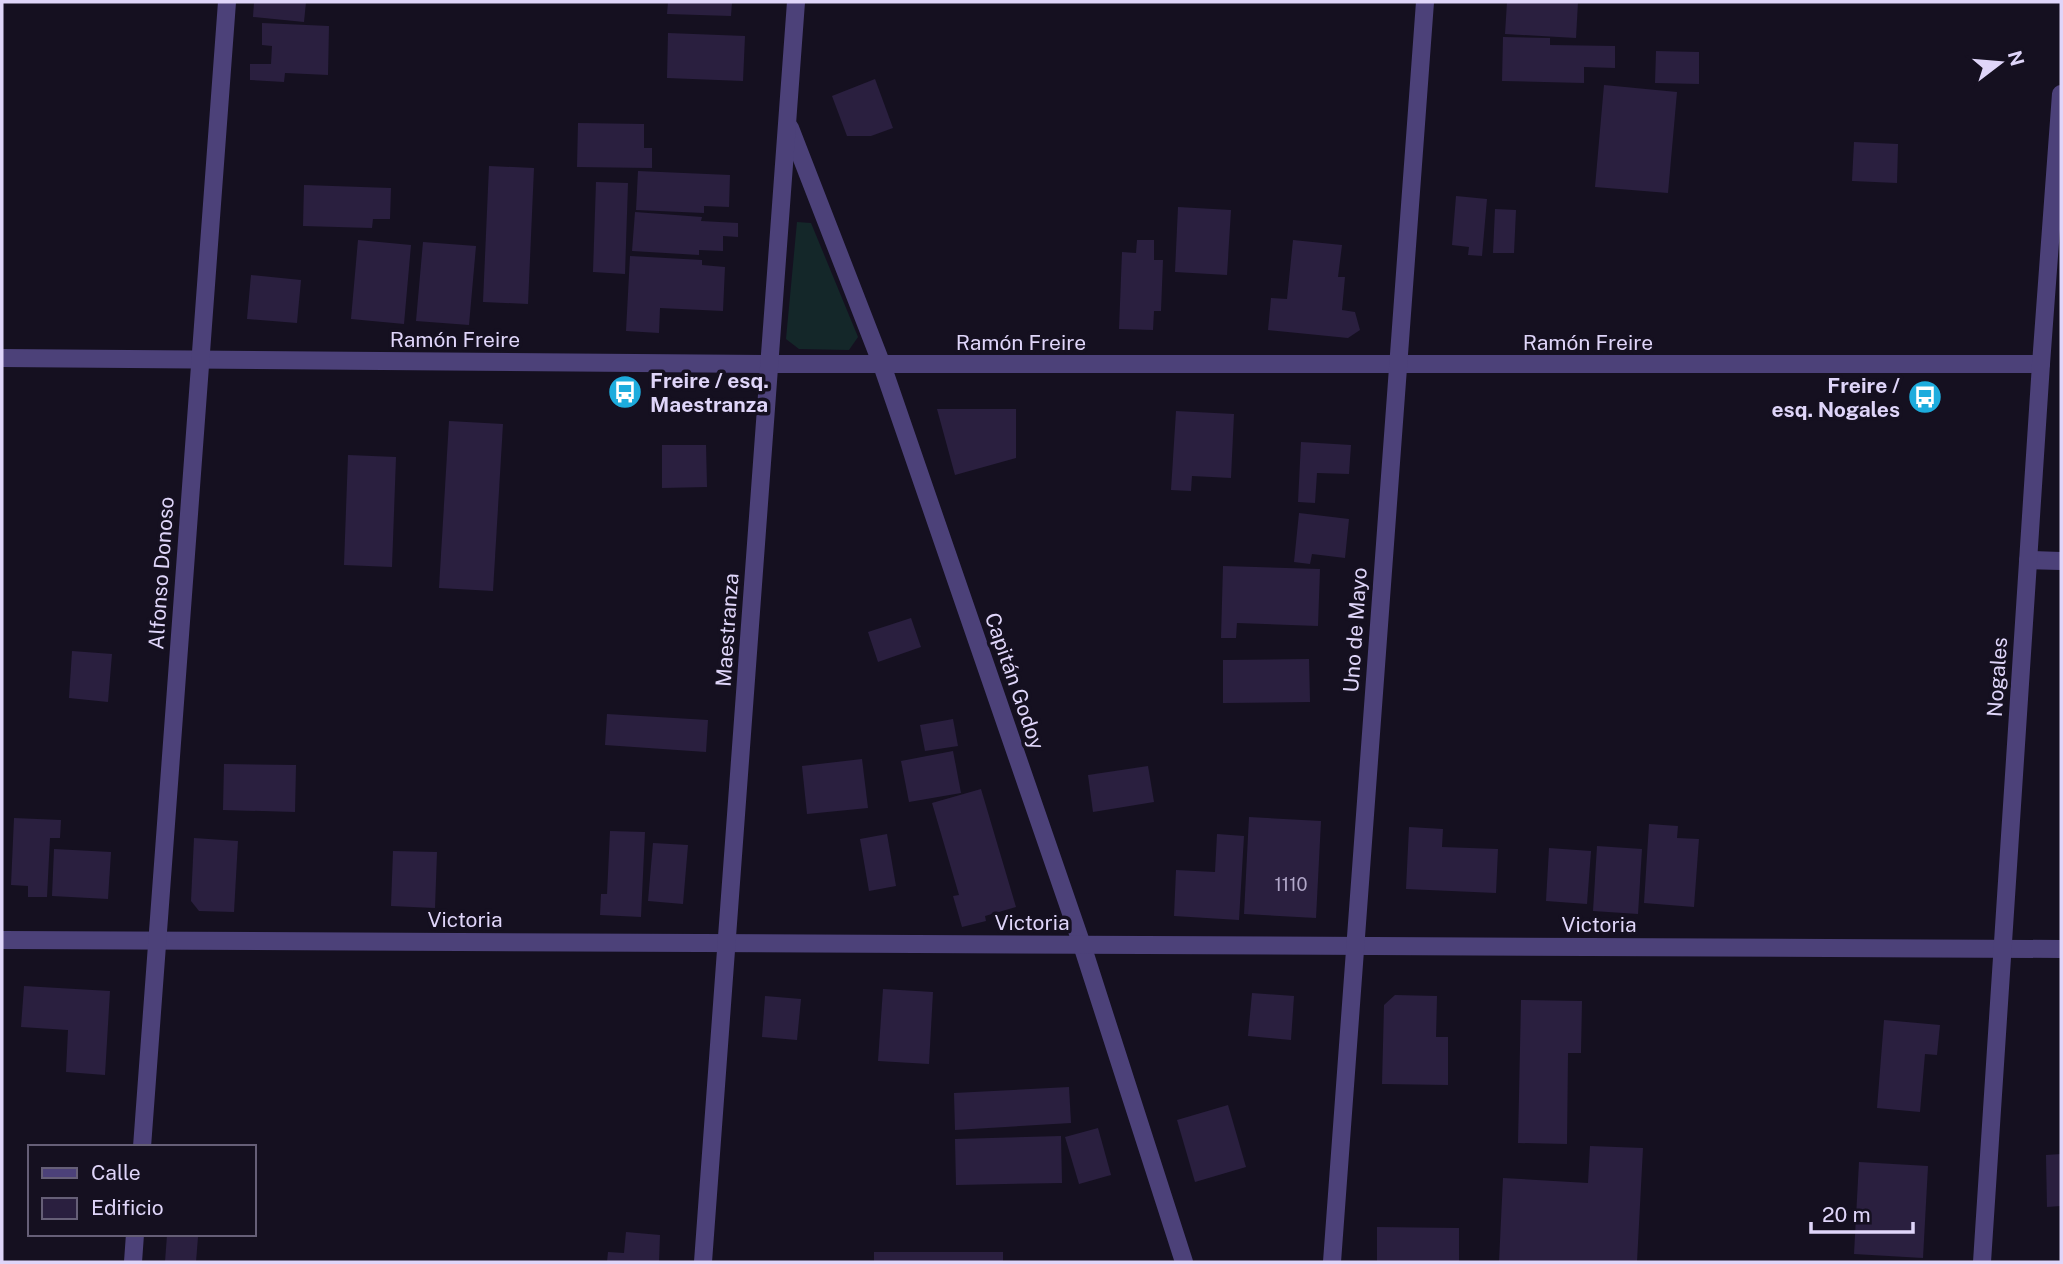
<svg xmlns="http://www.w3.org/2000/svg" width="2063" height="1264" viewBox="0 0 2063 1264" font-family="'Public Sans',sans-serif">
  <style>
    .green { fill: #142729 }
    .building { fill: #2a1f3f }
    .lines { fill: none; stroke-linecap: round; stroke-linejoin: round }
    .minor { stroke: #4c4179; stroke-width: 18 }
    .labels { text-anchor: middle; dominant-baseline: central; stroke-width: 7; stroke-linejoin: round; paint-order: stroke }
    .number-label { font-size: 18px; fill: #b2a8ca }
    .street-label { font-size: 21px; fill: #dfd5f9; stroke: #151020 }
    .poi-label { font-size: 21px; font-weight: bold; fill: #dfd5f9; stroke: #151020; text-anchor: start }
  </style>
  <rect width="100%" height="100%" fill="#151020"/>
  <polygon class="green" points="797,222 811,223 858,337 849,350 799,349 786,339"/>
  <g class="building">
    <polygon points="254,2 306,2 304,22 253,17"/>
    <polygon points="668,2 732,2 731,16 667,14"/>
    <polygon points="1507,2 1578,2 1576,38 1505,34"/>
    <polygon points="262,23 329,26 328,75 285,73 284,82 250,80 250,64 271,64 272,46 262,45"/>
    <polygon points="668,33 745,36 743,81 667,78"/>
    <polygon points="1503,37 1550,38 1550,45 1615,46 1615,68 1584,67 1584,83 1502,81"/>
    <polygon points="1656,51 1699,52 1699,84 1655,83"/>
    <polygon points="875,79 893,128 871,136 847,136 832,96"/>
    <polygon points="1604,85 1677,92 1668,193 1595,187"/>
    <polygon points="578,123 644,124 644,148 652,148 652,168 577,167"/>
    <polygon points="1854,142 1898,144 1897,183 1852,181"/>
    <polygon points="489,166 534,168 528,304 483,302"/>
    <polygon points="638,171 730,175 729,207 704,206 704,213 636,210"/>
    <polygon points="596,182 628,183 625,274 593,272"/>
    <polygon points="304,185 391,188 390,219 373,219 372,228 303,226"/>
    <polygon points="1456,196 1487,199 1482,256 1468,255 1469,247 1452,245"/>
    <polygon points="1178,207 1231,210 1227,275 1175,272"/>
    <polygon points="1495,209 1516,210 1514,253 1493,253"/>
    <polygon points="635,212 702,217 701,221 738,223 738,237 723,236 723,251 699,250 699,255 632,251"/>
    <polygon points="358,240 411,245 404,324 351,319"/>
    <polygon points="1137,240 1154,240 1154,260 1163,260 1161,311 1154,311 1153,330 1119,329 1122,252 1136,253"/>
    <polygon points="1293,240 1342,245 1338,277 1345,277 1342,310 1355,312 1360,330 1348,338 1268,330 1271,298 1287,299"/>
    <polygon points="423,242 476,246 469,325 416,321"/>
    <polygon points="630,256 702,260 702,265 725,267 723,311 660,308 659,333 626,331"/>
    <polygon points="251,275 301,280 297,323 247,319"/>
    <polygon points="937,409 1016,409 1016,458 955,475"/>
    <polygon points="1176,411 1234,414 1231,478 1192,476 1191,491 1171,490"/>
    <polygon points="449,421 503,424 493,591 439,588"/>
    <polygon points="1301,442 1351,445 1349,474 1317,473 1315,503 1298,502"/>
    <polygon points="662,445 706,445 707,487 662,488"/>
    <polygon points="348,455 396,457 392,567 344,565"/>
    <polygon points="1299,513 1349,519 1345,558 1312,554 1310,564 1294,562"/>
    <polygon points="1223,566 1320,569 1318,626 1237,623 1236,638 1221,638"/>
    <polygon points="911,618 921,647 878,662 868,632"/>
    <polygon points="72,651 112,654 108,702 69,698"/>
    <polygon points="1309,659 1310,702 1223,703 1223,660"/>
    <polygon points="607,714 708,720 706,752 605,745"/>
    <polygon points="953,719 958,746 925,751 920,725"/>
    <polygon points="953,751 961,793 909,802 901,761"/>
    <polygon points="862,759 868,808 807,814 802,766"/>
    <polygon points="224,764 296,765 295,812 223,810"/>
    <polygon points="1148,766 1154,802 1093,812 1088,775"/>
    <polygon points="981,789 1016,907 985,916 986,921 962,927 953,896 959,895 932,803"/>
    <polygon points="1249,817 1321,821 1316,918 1244,914"/>
    <polygon points="14,818 61,820 60,838 50,838 47,897 28,897 28,886 11,885"/>
    <polygon points="1649,824 1678,826 1677,838 1699,839 1694,907 1644,903"/>
    <polygon points="1409,827 1443,829 1442,847 1498,849 1496,893 1406,889"/>
    <polygon points="610,831 645,832 641,917 600,915 601,894 607,894"/>
    <polygon points="887,834 896,886 869,891 860,839"/>
    <polygon points="1217,834 1244,836 1239,920 1174,916 1176,870 1215,872"/>
    <polygon points="194,838 238,841 234,912 199,911 191,901"/>
    <polygon points="653,843 688,845 683,904 648,901"/>
    <polygon points="1597,846 1642,849 1638,914 1593,911"/>
    <polygon points="1549,848 1591,851 1587,904 1546,901"/>
    <polygon points="54,849 111,852 108,899 52,896"/>
    <polygon points="393,851 437,852 435,908 391,906"/>
    <polygon points="24,986 110,991 105,1075 66,1072 68,1030 21,1027"/>
    <polygon points="883,989 933,992 929,1064 878,1061"/>
    <polygon points="1252,993 1294,996 1291,1040 1248,1036"/>
    <polygon points="1395,995 1437,996 1436,1037 1448,1037 1448,1085 1382,1084 1384,1005"/>
    <polygon points="765,996 801,999 797,1040 762,1037"/>
    <polygon points="1521,1000 1582,1001 1581,1053 1568,1053 1567,1144 1518,1143"/>
    <polygon points="1884,1020 1940,1025 1937,1055 1925,1054 1920,1112 1877,1108"/>
    <polygon points="1069,1087 1071,1123 955,1130 954,1093"/>
    <polygon points="1228,1105 1246,1167 1195,1182 1177,1120"/>
    <polygon points="1098,1128 1111,1175 1079,1184 1065,1137"/>
    <polygon points="1061,1136 1062,1183 956,1185 955,1139"/>
    <polygon points="1590,1146 1643,1148 1637,1262 1499,1262 1503,1178 1588,1183"/>
    <polygon points="2061,1154 2061,1206 2047,1207 2046,1155"/>
    <polygon points="1859,1162 1928,1166 1923,1258 1854,1254"/>
    <polygon points="1377,1227 1459,1228 1459,1262 1377,1262"/>
    <polygon points="626,1232 660,1235 659,1262 607,1262 608,1252 624,1253"/>
    <polygon points="167,1235 198,1237 196,1262 165,1262"/>
    <rect x="874" y="1252" width="129" height="10"/>
  </g>
  <g class="lines">
    <g class="minor">
      <polyline points="790,128 882,365 1082,945 1184,1262"/>
      <polyline points="2,358 769,364 2041,364"/>
      <polyline points="2028,560 2061,561"/>
      <polyline points="2,940 2061,949"/>
      <polyline points="142,1147 227,2"/>
      <polyline points="133,1262 135,1234"/>
      <polyline points="703,1262 796,2"/>
      <polyline points="1332,1262 1425,2"/>
      <polyline points="1982,1262 2041,364 2061,94"/>
    </g>
  </g>
  <defs>
    <g id="bus-disc" transform="scale(1.75)"><circle r="9.5" fill="#1dacdd" stroke="#151020"/><path d="M-5-6H5V4H4V6H2V4H-2V6H-4V4H-5ZM-3.5-4V0h7V-4ZM-3.5 1.2v1.5H-2V1.2ZM2 1.2v1.5H3.5V1.2Z" fill="#fff"/></g>
  </defs>
  <g fill-rule="evenodd">
    <use href="#bus-disc" x="625" y="392"/>
    <use href="#bus-disc" x="1925" y="397"/>
  </g>
  <g class="labels">
    <g class="number-label">
      <text x="1291" y="884">1110</text>
    </g>
    <g class="street-label">
      <text x="455" y="339">Ramón Freire</text>
      <text x="1021" y="342">Ramón Freire</text>
      <text x="1588" y="342">Ramón Freire</text>
      <text transform="translate(161 573) rotate(-86)">Alfonso Donoso</text>
      <text transform="translate(727 630) rotate(-86)">Maestranza</text>
      <text transform="translate(1355 630) rotate(-86)">Uno de Mayo</text>
      <text transform="translate(1997 677) rotate(-86)">Nogales</text>
      <text transform="translate(1015 681) rotate(71)">Capitán Godoy</text>
      <text x="465" y="919">Victoria</text>
      <text x="1032" y="922">Victoria</text>
      <text x="1599" y="924">Victoria</text>
    </g>
    <g class="poi-label">
      <text x="650" y="380">Freire / esq.<tspan x="650" dy="24">Maestranza</tspan></text>
      <text x="1900" y="385" text-anchor="end">Freire /<tspan x="1900" dy="24">esq. Nogales</tspan></text>
    </g>
  </g>
  <rect width="2063" height="1264" fill="none" stroke="#dfd5f9" stroke-width="7"/>
  <rect x="28" y="1145" width="228" height="91" fill="#151020" stroke="#665f77" stroke-width="2"/>
  <rect x="42" y="1168" width="35" height="10" fill="#4c4179" stroke="#665f77" stroke-width="2"/>
  <text x="91" y="1180" font-size="21" fill="#dfd5f9">Calle</text>
  <rect x="42" y="1198" width="35" height="21" fill="#2a1f3f" stroke="#665f77" stroke-width="2"/>
  <text x="91" y="1215" font-size="21" fill="#dfd5f9">Edificio</text>
  <g transform="translate(2000 63) rotate(74)" stroke="#151020" stroke-width="5" paint-order="stroke">
  <path d="M0-5L12 26L0 18L-12 26Z" fill="#dfd5f9"/>
  <text y="-10" font-size="19" font-weight="bold" text-anchor="middle" fill="#dfd5f9">N</text>
  </g>
  <path d="M1811 1222v10h102v-10" fill="none" stroke="#dfd5f9" stroke-width="3.5"/>
  <text x="1822" y="1222" font-size="21" fill="#dfd5f9" stroke="#151020" stroke-width="5" paint-order="stroke">20 m</text>
</svg>
